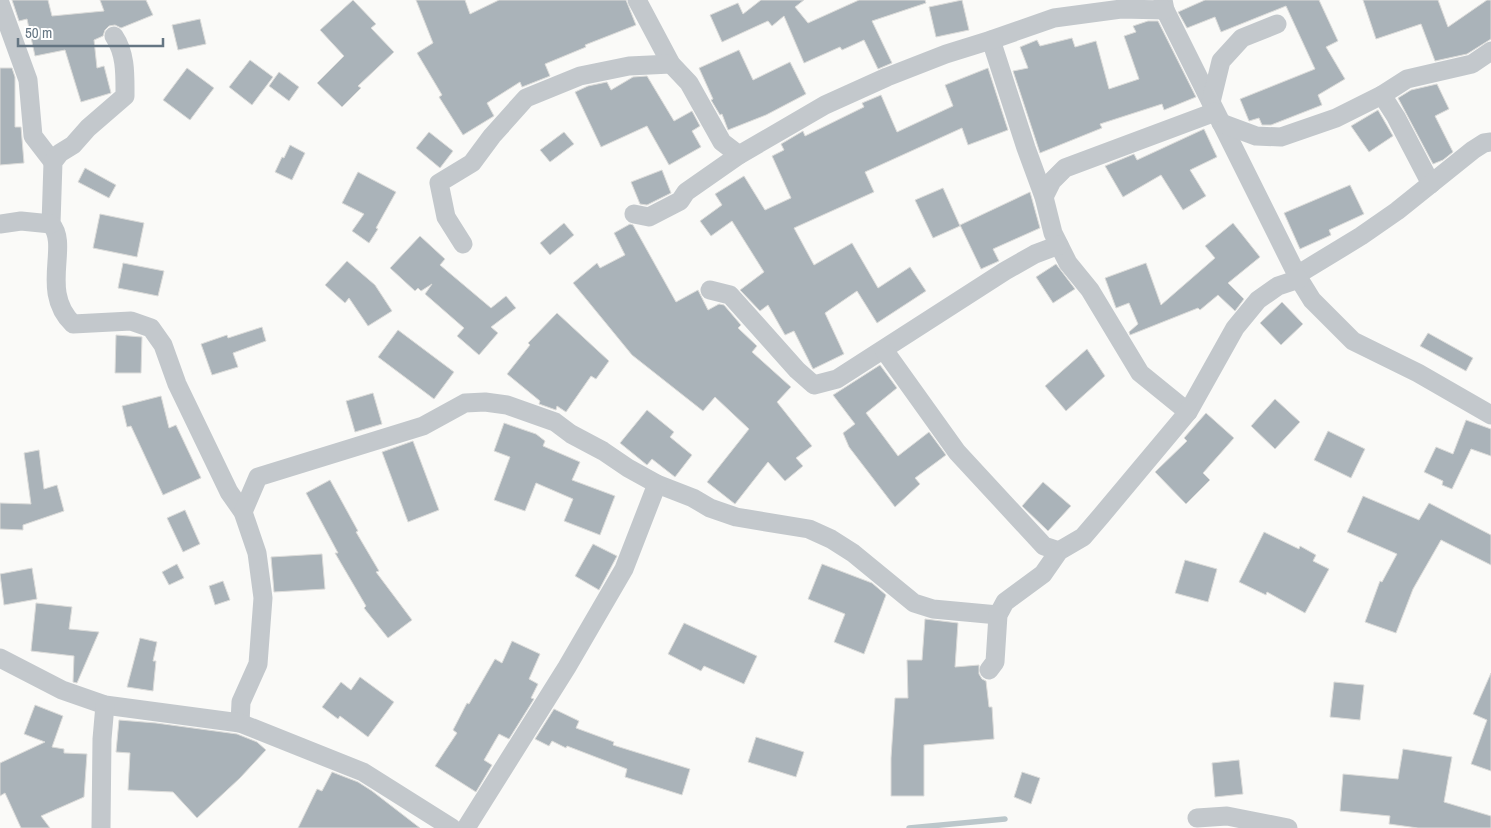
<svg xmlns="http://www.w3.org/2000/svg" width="1491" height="828" viewBox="0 0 1491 828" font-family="'Archivo Narrow',sans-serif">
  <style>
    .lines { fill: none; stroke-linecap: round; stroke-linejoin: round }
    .stream { stroke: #bbc7cb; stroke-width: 5.5 }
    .building { fill: #aab3b9; stroke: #dcdcda }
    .street { stroke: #c3c8cc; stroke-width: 19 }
  </style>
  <rect width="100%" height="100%" fill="#fafaf8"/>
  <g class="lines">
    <polyline class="stream" points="909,828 1005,819"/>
  </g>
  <g class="building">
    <polygon points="12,0 48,0 52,16 104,11 100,0 146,0 153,15 121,28 115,25 109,26 105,30 103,36 94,40 97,68 104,66 111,93 81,102 65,50 35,56 27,19 19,21"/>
    <polygon points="353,0 376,24 371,28 394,52 358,86 361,88 342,107 317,83 344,56 320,30"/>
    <polygon points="416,0 465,0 470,14 499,0 626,0 636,25 585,45 586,47 545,64 550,76 522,87 520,82 487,103 494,116 463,135 439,97 442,95 417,53 433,43"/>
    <polygon points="761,0 804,0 795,7 808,23 859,0 925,0 926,3 872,21 892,63 878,69 864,40 842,50 840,47 804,63 784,16 772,26 768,21 722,42 710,15 738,3 743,14"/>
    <polygon points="962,0 969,30 936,37 929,7"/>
    <polygon points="1205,0 1319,0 1338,41 1326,47 1345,79 1318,95 1322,105 1271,125 1262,125 1259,118 1249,121 1240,99 1315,69 1286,6 1221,32 1215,17 1187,28 1178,12"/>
    <polygon points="1363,0 1438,0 1448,27 1487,0 1491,0 1491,39 1467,54 1435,61 1421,24 1376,39"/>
    <polygon points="200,19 206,44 178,50 172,25"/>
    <polygon points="1148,21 1158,21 1196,97 1164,110 1162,104 1100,124 1102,128 1040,153 1013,71 1028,68 1020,47 1037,40 1040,46 1072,38 1075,47 1096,41 1109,89 1139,79 1124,36 1136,32 1133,26"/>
    <polygon points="739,50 753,80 790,62 806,94 766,115 728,130 722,114 720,115 711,100 713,99 699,68"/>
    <polygon points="250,60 273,77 252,105 229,87"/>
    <polygon points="0,68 12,68 15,77 15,127 21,127 24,163 0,165"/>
    <polygon points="187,68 214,88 190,120 163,100"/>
    <polygon points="988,68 1008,130 968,145 962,128 865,172 874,192 794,228 814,265 852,243 878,288 910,267 926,291 877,323 857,291 825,313 844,354 813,369 794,331 785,335 768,305 760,311 740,290 764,272 732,221 711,236 700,221 722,205 715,194 744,176 765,210 791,198 772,156 784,150 781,144 803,131 805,136 864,107 862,103 881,95 897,132 953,106 945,85"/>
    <polygon points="279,72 299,87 289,101 269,86"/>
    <polygon points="647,76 674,121 692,111 700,126 692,131 701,147 669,165 647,126 601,147 575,92 588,86 607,82 611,90 633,77"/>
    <polygon points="1437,84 1449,109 1435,116 1453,152 1443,160 1433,164 1398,98 1411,90"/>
    <polygon points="1378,110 1393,136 1369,152 1351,126"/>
    <polygon points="1204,129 1217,157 1190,170 1206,196 1183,210 1161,175 1123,197 1105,166 1134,154 1137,160"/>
    <polygon points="429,132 453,151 440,168 416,148"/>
    <polygon points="564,132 574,144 550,162 540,150"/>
    <polygon points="290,145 305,153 292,180 275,172 282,157 284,158"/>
    <polygon points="85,168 116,185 109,198 78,182"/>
    <polygon points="662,170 671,193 647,205 640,204 631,182"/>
    <polygon points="358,172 396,192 376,228 378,229 369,243 352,231 364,214 342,203"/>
    <polygon points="1350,185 1364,214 1329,230 1331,235 1300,249 1284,213"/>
    <polygon points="943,188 960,226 933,238 915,200"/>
    <polygon points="1030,192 1040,228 993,249 999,261 981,269 960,225"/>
    <polygon points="100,214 144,223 137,257 93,248"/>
    <polygon points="564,223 574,235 550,255 540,243"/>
    <polygon points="1233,223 1260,257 1228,283 1244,299 1235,311 1218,295 1200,310 1198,308 1130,335 1129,332 1138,324 1129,303 1116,308 1105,278 1146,263 1161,305 1215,258 1205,246"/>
    <polygon points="630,224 633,225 676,302 698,290 708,310 719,304 724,305 741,325 738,328 757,346 752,352 791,387 777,402 812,446 796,458 803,466 785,481 768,462 735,504 707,482 749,429 715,397 703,411 632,355 573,283 597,263 600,268 625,255 614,233"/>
    <polygon points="420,236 445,259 440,265 491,308 506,296 516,308 491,327 498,333 479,355 457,336 464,328 425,294 432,284 421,291 418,288 415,291 390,268"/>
    <polygon points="347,261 375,285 392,311 368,326 349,298 345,303 325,285"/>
    <polygon points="123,263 164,271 158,296 118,288"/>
    <polygon points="1056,264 1075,289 1053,303 1036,277"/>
    <polygon points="1282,302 1303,324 1281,345 1260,323"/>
    <polygon points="557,313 609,361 596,379 591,376 566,412 557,406 556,410 539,404 540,401 507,374 530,345 528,343"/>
    <polygon points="262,327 266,341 233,353 238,367 212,375 201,344 227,335 228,338"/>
    <polygon points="398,330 454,372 434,399 378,357"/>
    <polygon points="1428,333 1473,358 1466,371 1420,346"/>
    <polygon points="116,335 142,337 141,373 115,373"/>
    <polygon points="1087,349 1105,376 1066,411 1045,386"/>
    <polygon points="880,365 897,388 866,413 898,456 929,432 946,455 915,478 920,484 895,507 849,447 843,433 855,424 833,395"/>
    <polygon points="373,393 382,424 355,432 346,401"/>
    <polygon points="161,396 169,428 176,425 201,478 163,495 131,426 127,427 122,406"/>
    <polygon points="1275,399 1300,422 1275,449 1251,426"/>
    <polygon points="647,410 674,432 670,437 692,455 675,477 652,459 647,465 620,443"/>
    <polygon points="1206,413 1234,438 1203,473 1210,480 1186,504 1155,472 1187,441 1184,438"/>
    <polygon points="1466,420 1491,429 1491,456 1471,449 1452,489 1442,485 1443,481 1424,472 1436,447 1453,454"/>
    <polygon points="504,423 536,434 545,441 543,446 580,462 572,480 615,496 600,535 564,521 573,499 536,483 525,511 494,500 510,457 494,451"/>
    <polygon points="1328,431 1365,449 1351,478 1314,460"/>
    <polygon points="413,441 439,510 408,522 382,452"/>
    <polygon points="39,450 44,489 57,485 64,511 23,525 23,530 0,529 0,503 31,504 24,453"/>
    <polygon points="330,480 358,531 356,532 379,571 376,572 412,620 388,638 364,608 366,606 335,553 338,553 306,493"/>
    <polygon points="1043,482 1071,506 1048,531 1022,506"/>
    <polygon points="1363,496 1419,520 1429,503 1491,535 1491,565 1441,540 1413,589 1396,633 1365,622 1380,581 1382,582 1397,554 1347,532"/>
    <polygon points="185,510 200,544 183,552 167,518"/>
    <polygon points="1264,532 1299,549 1300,546 1316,555 1313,561 1329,569 1305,613 1267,592 1266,595 1239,582"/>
    <polygon points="593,544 617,556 599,590 575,576"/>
    <polygon points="322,554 325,589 274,592 271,557"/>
    <polygon points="1185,560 1217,569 1208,602 1175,593"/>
    <polygon points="177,564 184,578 169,585 162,572"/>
    <polygon points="822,564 872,583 886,595 864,654 834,642 845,614 808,599"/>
    <polygon points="32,568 37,599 4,605 0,574"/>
    <polygon points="223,581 230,600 215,605 209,586"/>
    <polygon points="36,603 72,607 69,629 99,632 77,683 73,682 74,656 31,651"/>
    <polygon points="925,619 958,623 955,667 979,665 979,674 982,679 986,681 989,707 992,707 994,739 924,745 924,796 891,796 891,758 895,698 908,698 907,660 922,660"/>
    <polygon points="684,623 757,656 744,684 704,666 701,671 668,654"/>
    <polygon points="140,638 157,642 153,661 156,661 153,691 127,687"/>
    <polygon points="512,641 540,654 529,679 538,684 531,698 534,699 509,739 499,734 484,760 492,765 476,792 435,766 457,733 453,730 467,703 469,704 495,659 502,663"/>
    <polygon points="1491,673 1491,771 1471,764 1487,720 1473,714"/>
    <polygon points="360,677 394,702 368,737 340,716 338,719 322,707 341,682 351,690"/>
    <polygon points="1334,682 1364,685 1360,720 1330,717"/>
    <polygon points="35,705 63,716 52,747 64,749 64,753 87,754 84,797 41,816 50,828 21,828 5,793 0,796 0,763 45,742 24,734"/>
    <polygon points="554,709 579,721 576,728 614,742 613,745 690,769 682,795 625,777 627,769 567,746 566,748 552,741 549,746 535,739"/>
    <polygon points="119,720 156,723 237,734 257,742 266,750 240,778 197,818 173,792 128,790 130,753 116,752"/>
    <polygon points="756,737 804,752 796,777 748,762"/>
    <polygon points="1403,749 1452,757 1444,802 1491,816 1491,828 1418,828 1389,824 1390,816 1340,811 1343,774 1398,779"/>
    <polygon points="1239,760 1243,794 1215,797 1212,763"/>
    <polygon points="332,772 358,782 372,791 420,828 298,828 317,789 322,791"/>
    <polygon points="1022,772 1040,778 1031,804 1014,797"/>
  </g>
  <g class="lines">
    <g class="street">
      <polyline points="637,0 671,64 689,83 722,142 739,155"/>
      <polyline points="1163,0 1165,10 1299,279 1312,300 1353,341 1418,373 1491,415"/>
      <polyline points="0,3 28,80 33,136 53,162"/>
      <path d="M114,36C126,54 125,75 125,96L88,128L73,145L60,153L53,162L51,224C70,246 39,291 73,324L131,321L151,328L163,345L177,384L229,492L243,512L257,553L263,598L258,664L241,702L240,723"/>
      <polyline points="991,40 1026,148 1044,197 1053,233 1068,263 1090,290 1140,373 1188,412"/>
      <polyline points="1382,95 1396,117 1431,184"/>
      <polyline points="1211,102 1221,61 1242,38 1277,24"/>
      <polyline points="1221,123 1256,136 1281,137 1336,118 1382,95 1407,79 1472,64 1491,51"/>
      <polyline points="1044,197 1052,181 1065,168 1215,112"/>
      <polyline points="634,214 649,217 680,201 686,192 739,155 825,105 887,77 946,54 991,40 1054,18 1121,9 1165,10"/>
      <polyline points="0,224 21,221 51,224"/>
      <polyline points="463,244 446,217 439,183 472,163 492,136 526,98 580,76 629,66 671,64"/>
      <polyline points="1297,275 1361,236 1397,211 1473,150 1484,143 1491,142"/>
      <polyline points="710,290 730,295 797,370 814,385 837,379 1005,271 1035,254 1059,245"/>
      <polyline points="884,350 957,452 1044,546 1059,551"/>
      <polyline points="243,512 258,477 423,426 465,403 485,402 507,405 555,422 571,434 603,451 628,468 657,484 693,498 710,508 736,517 809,529 831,539 853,553 914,603 933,609 998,615"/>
      <polyline points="0,658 62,690 105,705 240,723 363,772 452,828"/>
      <polyline points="989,670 995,662 998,615 1005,602 1043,574 1059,551 1083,537 1101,516 1188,412 1235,328 1258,300 1278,286 1299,279"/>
      <polyline points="1197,818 1227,816 1288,828"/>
      <polyline points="101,828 102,739 105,705"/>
      <polyline points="466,828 567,667 624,569 657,484"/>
    </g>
  </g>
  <path d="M18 38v8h145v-8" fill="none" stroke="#657683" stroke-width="2.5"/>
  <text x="25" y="38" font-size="15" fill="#657683" stroke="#ffffff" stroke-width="4" paint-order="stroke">50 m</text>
</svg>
